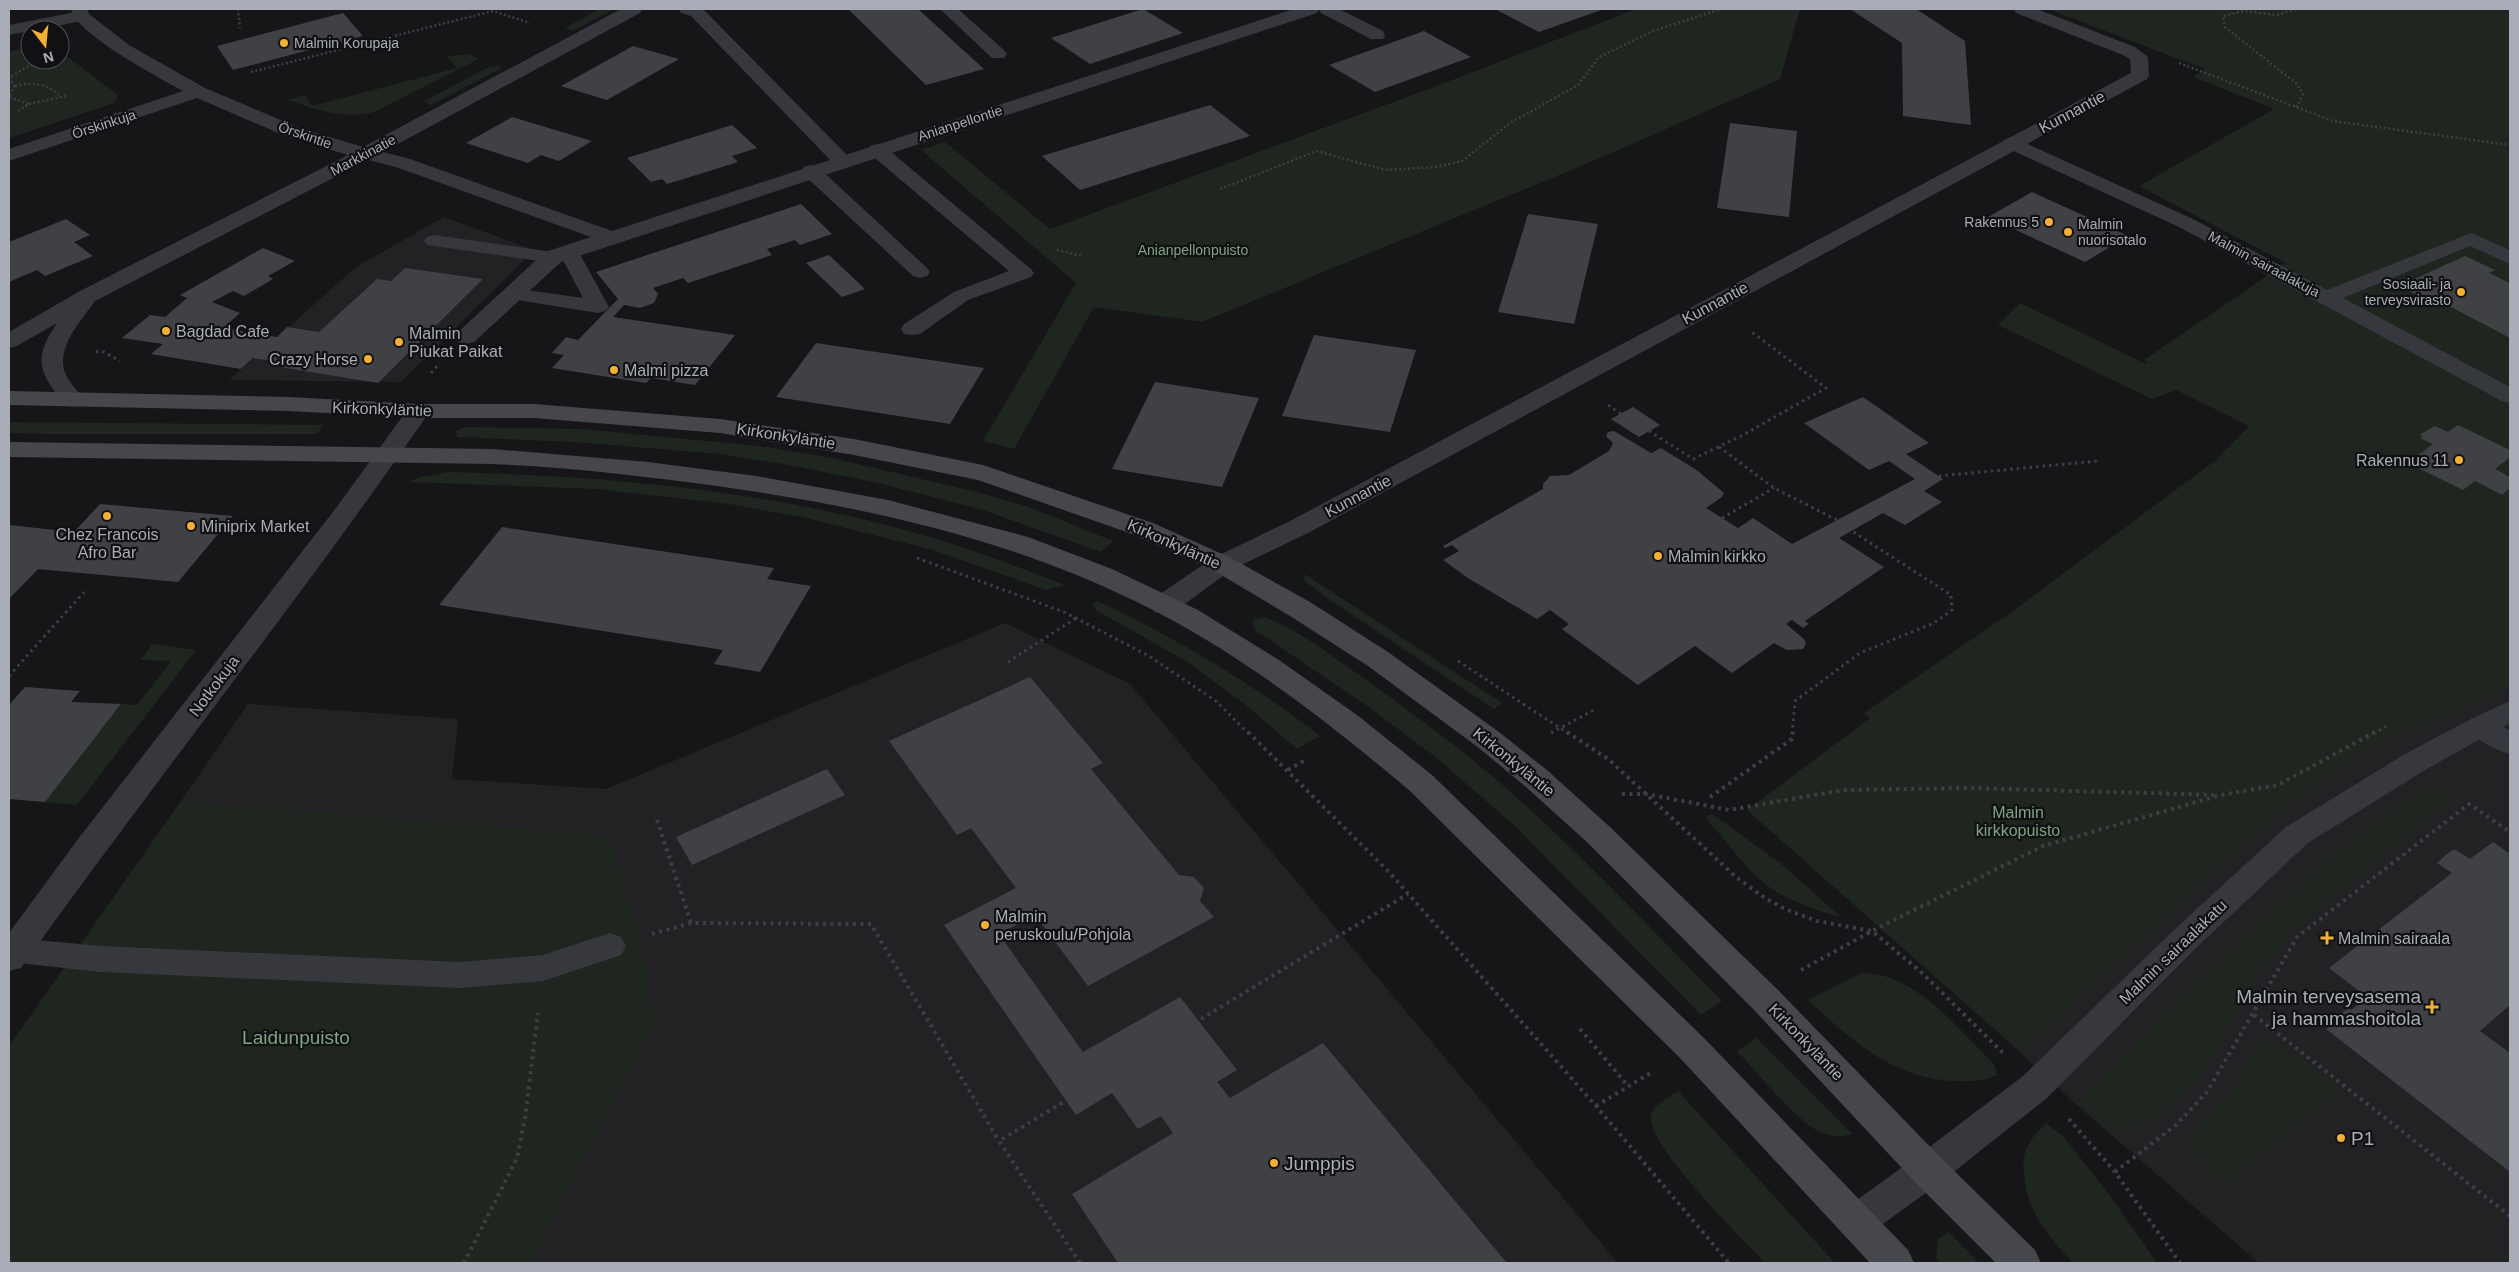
<svg xmlns="http://www.w3.org/2000/svg" width="2519" height="1272" viewBox="0 0 2519 1272" font-family="Helvetica,sans-serif">
  <style>
    .built { fill: #222225 }
    .green { fill: #1e261f }
    .building { fill: #404145 }
    .lines { fill: none; stroke-linecap: round; stroke-linejoin: round }
    .path-far2 { stroke: #3d3f44; stroke-width: 2.5; stroke-dasharray: 2 2.5; stroke-linecap: butt }
    .path-far1 { stroke: #3d3f44; stroke-width: 3; stroke-dasharray: 2.5 4; stroke-linecap: butt }
    .path { stroke: #3d3f44; stroke-width: 4; stroke-dasharray: 3 4.5; stroke-linecap: butt }
    .lane { fill: #37383d; fill-rule: evenodd }
    .street { fill: #37383d; fill-rule: evenodd }
    .secondary { fill: #45474d; fill-rule: evenodd }
    .poi-dot { fill: #f2b134; stroke: #111113; stroke-width: 2 }
    .labels { text-anchor: middle; dominant-baseline: central; stroke-width: 4.5; stroke-linejoin: round; paint-order: stroke }
    .far-poi-label { font-size: 14px; fill: #a8adb8; stroke: #111113; text-anchor: start }
    .far-street-label { font-size: 14px; fill: #a8adb8; stroke: #111113 }
    .far-park-label { font-size: 14px; fill: #7fa381; stroke: #111113 }
    .street-label { font-size: 16px; fill: #a8adb8; stroke: #111113 }
    .poi-label { font-size: 16px; fill: #a8adb8; stroke: #111113; text-anchor: start }
    .park-label { font-size: 16px; fill: #7fa381; stroke: #111113 }
    .near-poi-label { font-size: 19px; fill: #a8adb8; stroke: #111113; text-anchor: start }
    .near-park-label { font-size: 19px; fill: #7fa381; stroke: #111113 }
  </style>
  <rect width="100%" height="100%" fill="#161618"/>
  <g class="built">
    <polygon points="444,217 534,250 401,382 229,380 356,267"/>
    <polygon points="1005,623 1130,684 1618,1263 530,1263 654,1025 648,984 181,801 248,704 458,719 452,779 606,789"/>
    <polygon points="2510,687 2510,1263 2259,1263 2070,1099 2020,1052 2267,824 2362,750"/>
  </g>
  <g class="green">
    <polygon points="599,9 614,9 573,31 565,28"/>
    <polygon points="1636,9 1800,9 1780,79 1586,164 1202,322 1094,307 1014,449 983,441 1076,283 921,150 945,142 1050,229 1434,87"/>
    <polygon points="2048,9 2510,9 2510,687 2362,750 2267,824 2020,1052 1747,810 1870,718 1864,713 2013,611 2216,460 2249,426 2176,390 2152,399 1998,325 2020,303 2146,364 2148,362 2144,360 2286,263 2139,186 2274,109 2193,77 2205,69"/>
    <polygon points="30,47 30,60 60,60 60,51 118,95 114,103 9,138 9,52"/>
    <path d="M470,54L479,59L374,112C346,120 315,109 288,100L305,95L312,106L457,68L447,56Z"/>
    <polygon points="496,66 502,68 431,105 424,101 489,67"/>
    <polygon points="9,422 323,425 317,434 47,434 9,433"/>
    <polygon points="465,427 582,429 768,447 832,458 981,493 1029,507 1113,541 1101,552 983,510 882,484 790,465 720,454 574,442 457,437 456,431"/>
    <path d="M449,472C612,476 776,491 933,538C977,551 1021,568 1065,585L1046,590L933,550L802,517L729,504L596,489L408,482L420,477Z"/>
    <polygon points="1302,575 1306,575 1502,703 1494,709 1333,602 1306,582"/>
    <path d="M1098,601C1177,639 1251,682 1320,736L1297,749L1241,701L1186,661L1097,611L1092,604Z"/>
    <path d="M1265,617C1302,631 1335,659 1368,681C1418,717 1468,754 1514,795C1587,860 1654,932 1722,1001L1701,1015L1514,825L1477,793L1433,755L1366,705L1255,630L1252,620Z"/>
    <polygon points="152,644 196,650 77,805 45,802 121,704 137,705 171,661 141,660"/>
    <path d="M2431,786L2447,798L2445,804L2287,936L2255,980L2210,1064L2165,1115L2117,1129L2104,1126L2079,1100C2131,1050 2182,999 2234,949C2295,889 2356,830 2431,786Z"/>
    <polygon points="181,801 609,836 643,944 654,1025 530,1263 9,1263 9,1046"/>
    <path d="M1712,814L1779,862L1841,917C1820,912 1799,904 1780,894C1751,878 1730,844 1707,820L1706,816Z"/>
    <path d="M1862,973C1915,972 1959,1030 1994,1064L1997,1075C1983,1081 1969,1082 1953,1081C1892,1078 1850,1039 1808,1000Z"/>
    <path d="M1756,1038L1852,1134C1842,1137 1832,1137 1822,1133C1798,1123 1757,1072 1737,1051Z"/>
    <polygon points="2264,1041 2284,1047 2340,1090 2225,1186 2185,1142 2230,1093 2256,1048"/>
    <path d="M1678,1091L1835,1263H1765C1743,1239 1646,1145 1651,1116C1652,1105 1670,1097 1678,1091Z"/>
    <path d="M2046,1123L2065,1138L2114,1201L2157,1263H2073C2049,1237 2026,1211 2024,1174C2023,1166 2023,1155 2027,1147C2031,1138 2039,1130 2046,1123Z"/>
    <polygon points="1949,1232 1979,1263 1940,1263 1936,1258 1938,1239"/>
  </g>
  <g class="building">
    <polygon points="848,9 918,9 984,69 926,85"/>
    <polygon points="1143,9 1183,33 1090,64 1051,38"/>
    <polygon points="1495,9 1604,9 1539,32"/>
    <polygon points="1850,9 1916,9 1965,41 1971,125 1903,116 1902,43"/>
    <polygon points="343,13 363,36 233,70 217,46"/>
    <polygon points="1424,31 1471,57 1375,92 1329,65"/>
    <polygon points="633,46 679,59 607,100 561,86"/>
    <polygon points="1210,105 1250,136 1080,190 1042,156"/>
    <polygon points="512,117 592,141 559,161 541,155 528,163 466,143"/>
    <polygon points="1730,123 1797,131 1789,217 1717,208"/>
    <polygon points="732,125 757,148 732,156 738,162 703,173 667,184 662,179 651,182 627,158"/>
    <polygon points="2032,192 2111,228 2128,236 2085,262 1988,217"/>
    <polygon points="801,204 832,234 800,245 795,240 767,249 772,255 688,283 683,278 653,288 658,294 654,303 640,308 624,305 613,317 735,335 695,385 651,378 646,383 552,368 564,355 552,353 566,337 578,340 618,299 596,272"/>
    <polygon points="1528,214 1598,224 1574,324 1498,312"/>
    <polygon points="66,219 90,235 74,242 93,256 45,276 37,270 9,282 9,242"/>
    <polygon points="263,248 295,261 268,276 273,279 244,296 233,291 212,302 240,313 223,328 277,337 287,327 319,332 377,279 391,281 405,268 483,279 378,383 280,367 285,363 253,358 241,369 151,354 163,344 122,338 150,315 165,317 187,298 180,295"/>
    <polygon points="829,255 865,289 842,297 806,263"/>
    <polygon points="2465,256 2495,270 2489,273 2510,283 2510,338 2434,298 2429,301 2399,286"/>
    <polygon points="1314,335 1416,350 1390,432 1282,416"/>
    <polygon points="816,343 984,368 950,424 776,397"/>
    <polygon points="1155,382 1259,398 1222,487 1112,469"/>
    <polygon points="1863,397 1929,443 1906,454 1943,479 1924,491 1942,502 1905,525 1883,513 1839,538 1884,567 1805,621 1809,624 1803,628 1792,620 1786,624 1804,639 1806,643 1803,649 1787,650 1774,643 1732,673 1695,646 1638,685 1562,629 1569,624 1550,610 1537,619 1468,578 1443,560 1459,551 1452,545 1445,548 1443,546 1543,489 1543,484 1550,476 1569,475 1609,451 1613,443 1606,436 1608,432 1614,431 1651,453 1661,448 1698,471 1724,493 1722,497 1706,508 1738,528 1753,518 1792,544 1915,479 1889,461 1869,470 1804,423"/>
    <polygon points="1633,407 1660,425 1639,437 1611,419"/>
    <polygon points="2458,425 2510,450 2510,457 2495,469 2510,477 2510,488 2502,495 2475,481 2463,490 2408,463 2433,444 2420,438 2423,436 2419,435 2435,426 2448,432"/>
    <polygon points="100,504 233,516 178,582 38,569 9,599 9,525 74,532"/>
    <polygon points="502,527 774,568 767,579 811,586 760,672 714,664 723,650 439,605"/>
    <polygon points="1030,677 1103,763 1091,769 1179,875 1194,877 1204,888 1200,901 1214,917 1088,986 1035,915 999,934 1083,1052 1180,997 1237,1070 1217,1082 1230,1098 1323,1043 1507,1263 1118,1263 1072,1194 1173,1133 1161,1116 1138,1129 1112,1093 1076,1115 944,925 1016,888 971,828 957,835 889,741"/>
    <polygon points="25,687 80,691 71,702 121,704 45,802 9,799 9,705"/>
    <polygon points="827,769 845,795 692,865 676,837"/>
    <polygon points="2493,842 2510,854 2510,1005 2480,1031 2510,1053 2510,1172 2326,1029 2333,1024 2331,1022 2348,1008 2351,1010 2367,997 2329,968 2452,873 2437,863 2447,854 2454,849 2470,859"/>
  </g>
  <g class="lines">
    <g class="path-far2">
      <polyline points="238,9 240,28"/>
      <polyline points="2296,9 2277,15 2243,11 2223,16 2225,27 2297,84 2303,94 2296,108"/>
      <polyline points="2179,63 2333,121 2510,145"/>
      <polyline points="251,72 493,11 530,23"/>
      <path d="M15,86C32,82 45,83 59,95"/>
      <polyline points="29,104 66,96"/>
      <polyline points="18,111 29,104 9,97 14,86 9,78 32,64"/>
      <polyline points="1220,189 1317,151 1385,170 1436,167 1462,161 1510,123 1578,85 1599,57 1653,31 1721,9"/>
      <polyline points="1057,250 1082,256"/>
    </g>
    <g class="path-far1">
      <polyline points="96,352 102,351 120,361"/>
      <polyline points="431,373 440,363"/>
      <polyline points="1608,405 1621,414"/>
      <polyline points="1649,431 1693,459 1743,435 1826,388 1749,330"/>
      <polyline points="1719,447 1774,488 1837,520"/>
      <polyline points="1939,476 2098,461"/>
      <polyline points="1722,518 1774,488"/>
      <polyline points="917,558 1064,612 1149,656 1216,701 1249,734"/>
      <polyline points="1458,661 1569,734"/>
      <polyline points="1008,662 1076,618"/>
      <polyline points="9,676 84,592"/>
      <polyline points="1551,733 1594,710"/>
      <polyline points="1792,734 1795,701 1860,653 1934,623 1952,610 1951,595 1852,531"/>
      <polyline points="2373,734 2387,726"/>
    </g>
    <g class="path">
      <polyline points="1248,732 1388,871 1596,1106 1729,1263"/>
      <polyline points="1567,732 1608,759 1736,877 1765,898 1785,909 1817,921 1872,931 1921,972 2003,1053"/>
      <polyline points="1288,770 1307,759"/>
      <polyline points="1622,794 1646,794 1729,810 1843,790 1969,788 2218,795"/>
      <polyline points="1710,797 1792,739 1793,732"/>
      <polyline points="657,820 691,923"/>
      <polyline points="652,934 691,923 871,924 999,1141"/>
      <polyline points="1801,970 1872,931 2043,846 2221,795 2278,785 2375,732"/>
      <polyline points="2254,1015 2510,1216"/>
      <polyline points="1580,1029 1628,1086"/>
      <polyline points="1596,1106 1652,1072"/>
      <polyline points="2069,1119 2115,1172 2180,1263"/>
      <polyline points="2115,1172 2176,1125 2207,1092 2297,937 2469,804 2510,832"/>
      <polyline points="464,1263 517,1158 525,1118 538,1013"/>
      <polyline points="1080,1263 999,1141 1408,894"/>
    </g>
    <g class="lane">
      <polygon points="679,9 703,9 849,157 851,161 849,165 835,165 691,16 681,13"/>
      <polygon points="940,9 958,9 1004,50 1007,54 1004,58 992,58"/>
      <polygon points="1319,9 1339,9 1383,31 1385,35 1383,39 1371,39 1321,13"/>
      <polygon points="81,11 87,12 89,16 87,20 9,35 9,25"/>
      <polygon points="2012,137 2193,219 2327,290 2471,233 2510,250 2510,264 2470,246 2343,298 2510,387 2510,403 2502,401 2179,227 2005,147 2003,143 2005,139"/>
      <polygon points="877,144 884,146 1031,269 1034,273 1031,277 968,300 920,334 912,335 904,334 901,329 904,324 954,292 1009,271 870,154 868,150 870,146"/>
      <polygon points="811,165 818,167 927,268 930,272 927,276 920,278 913,276 804,175 801,171 804,167"/>
      <polygon points="434,235 560,253 562,247 569,245 576,247 609,307 605,311 598,313 505,298 502,294 505,290 512,288 583,298 562,258 560,261 553,263 427,245 424,241 427,237"/>
      <path d="M2510,701V723L2503,727L2510,731V754C2495,750 2475,740 2467,726L2471,719Z"/>
      <polygon points="610,933 621,937 626,946 621,955 543,981 460,988 101,972 9,962 9,940 14,938 101,946 460,962 543,955"/>
    </g>
    <g class="street">
      <path d="M71,9H87L89,14L129,45L205,88L297,127L363,147L621,9H642L640,13L383,152L410,159L612,231L1294,9H1320L1317,13L561,262L474,342L466,344L458,342L455,337L458,332L545,252L591,237L396,167L368,160L95,301C81,321 54,349 66,375C70,384 79,392 85,400L81,405L73,407L65,405C39,372 32,360 57,323L17,346L9,348V332L80,291L348,155L283,135L197,98L9,161V149L183,91C158,77 76,34 71,9Z"/>
      <polygon points="2014,9 2037,9 2135,47 2148,57 2149,75 2147,79 1308,533 1231,570 1174,612 1164,614 1154,612 1151,605 1154,598 1213,558 1290,521 2131,73 2130,59 2123,55 2016,13"/>
      <path d="M418,404L426,406L430,411C299,601 155,780 21,968L9,971V933L78,839L336,508L410,406Z"/>
      <polygon points="2481,715 2491,719 2495,726 2491,733 2425,770 2308,843 2197,947 2047,1098 1941,1182 1869,1234 1856,1239 1843,1234 1838,1222 1843,1210 1915,1158 2023,1076 2175,929 2286,827 2405,754 2471,719"/>
    </g>
    <g class="secondary">
      <polygon points="9,391 288,397 418,404 534,404 720,419 854,439 983,465 1153,523 1231,558 1310,602 1388,652 1499,732 1548,771 1610,827 1778,990 1941,1158 2035,1250 2041,1263 1996,1263 1915,1182 1754,1010 1588,843 1526,787 1479,748 1368,666 1290,616 1213,570 1135,535 978,480 854,455 720,433 534,418 418,418 288,411 9,405"/>
      <path d="M9,442L492,449L648,462L756,476L888,500L1028,537L1112,569L1198,610L1279,660L1357,715L1432,775L1704,1038L1908,1250L1914,1263H1870L1680,1058L1410,791C1325,719 1236,650 1135,601C1004,537 860,506 717,486C642,476 567,467 492,464L9,457Z"/>
    </g>
  </g>
  <g class="poi-dot">
    <circle cx="284" cy="43" r="5"/>
    <circle cx="2049" cy="222" r="5"/>
    <circle cx="2068" cy="232" r="5"/>
    <circle cx="2461" cy="292" r="5"/>
    <circle cx="166" cy="331" r="5"/>
    <circle cx="399" cy="342" r="5"/>
    <circle cx="368" cy="359" r="5"/>
    <circle cx="614" cy="370" r="5"/>
    <circle cx="2459" cy="460" r="5"/>
    <circle cx="107" cy="516" r="5"/>
    <circle cx="191" cy="526" r="5"/>
    <circle cx="1658" cy="556" r="5"/>
    <circle cx="985" cy="925" r="5"/>
    <path d="M2324.5 930.5h5v5h5v5h-5v5h-5v-5h-5v-5h5z"/>
    <path d="M2429.5 999.5h5v5h5v5h-5v5h-5v-5h-5v-5h5z"/>
    <circle cx="2341" cy="1138" r="5"/>
    <circle cx="1274" cy="1163" r="5"/>
  </g>
  <g class="labels">
    <g class="far-poi-label">
      <text x="294" y="43">Malmin Korupaja</text>
      <text x="2039" y="222" text-anchor="end">Rakennus 5</text>
      <text x="2078" y="224">Malmin<tspan x="2078" dy="16">nuorisotalo</tspan></text>
      <text x="2451" y="284" text-anchor="end">Sosiaali- ja<tspan x="2451" dy="16">terveysvirasto</tspan></text>
    </g>
    <g class="far-street-label">
      <text transform="translate(960 123) rotate(-18)">Anianpellontie</text>
      <text transform="translate(104 124) rotate(-18)">Örskinkuja</text>
      <text transform="translate(305 135) rotate(19)">Örskintie</text>
      <text transform="translate(363 155) rotate(-28)">Markkinatie</text>
      <text transform="translate(2264 264) rotate(28)">Malmin sairaalakuja</text>
    </g>
    <g class="far-park-label">
      <text x="1193" y="250">Anianpellonpuisto</text>
    </g>
    <g class="street-label">
      <text transform="translate(2072 112) rotate(-28)">Kunnantie</text>
      <text transform="translate(1715 303) rotate(-28)">Kunnantie</text>
      <text transform="translate(382 409) rotate(2)">Kirkonkyläntie</text>
      <text transform="translate(786 436) rotate(9)">Kirkonkyläntie</text>
      <text transform="translate(1358 496) rotate(-28)">Kunnantie</text>
      <text transform="translate(1174 544) rotate(24)">Kirkonkyläntie</text>
      <text transform="translate(214 686) rotate(-53)">Notkokuja</text>
      <text transform="translate(1514 762) rotate(39)">Kirkonkyläntie</text>
      <text transform="translate(2173 952) rotate(-44)">Malmin sairaalakatu</text>
      <text transform="translate(1806 1042) rotate(46)">Kirkonkyläntie</text>
    </g>
    <g class="poi-label">
      <text x="176" y="331">Bagdad Cafe</text>
      <text x="409" y="333">Malmin<tspan x="409" dy="18">Piukat Paikat</tspan></text>
      <text x="358" y="359" text-anchor="end">Crazy Horse</text>
      <text x="624" y="370">Malmi pizza</text>
      <text x="2449" y="460" text-anchor="end">Rakennus 11</text>
      <text x="201" y="526">Miniprix Market</text>
      <text x="107" y="534" text-anchor="middle">Chez Francois<tspan x="107" dy="18">Afro Bar</tspan></text>
      <text x="1668" y="556">Malmin kirkko</text>
      <text x="995" y="916">Malmin<tspan x="995" dy="18">peruskoulu/Pohjola</tspan></text>
      <text x="2338" y="938">Malmin sairaala</text>
    </g>
    <g class="park-label">
      <text x="2018" y="812">Malmin<tspan x="2018" dy="18">kirkkopuisto</tspan></text>
    </g>
    <g class="near-poi-label">
      <text x="2421" y="996" text-anchor="end">Malmin terveysasema<tspan x="2421" dy="22">ja hammashoitola</tspan></text>
      <text x="2351" y="1138">P1</text>
      <text x="1284" y="1163">Jumppis</text>
    </g>
    <g class="near-park-label">
      <text x="296" y="1037">Laidunpuisto</text>
    </g>
  </g>
  <rect width="2519" height="1272" fill="none" stroke="#a8adb8" stroke-width="20"/>
  <g transform="translate(45 45) rotate(164)"><circle r="24" fill="#111113" stroke="#4d4f55"/>
  <path d="M0-4L9 19L0 12L-9 19Z" fill="#f2b134"/>
  <text y="-8" font-size="14" font-weight="bold" text-anchor="middle" fill="#a8adb8">N</text>
  </g>
</svg>
